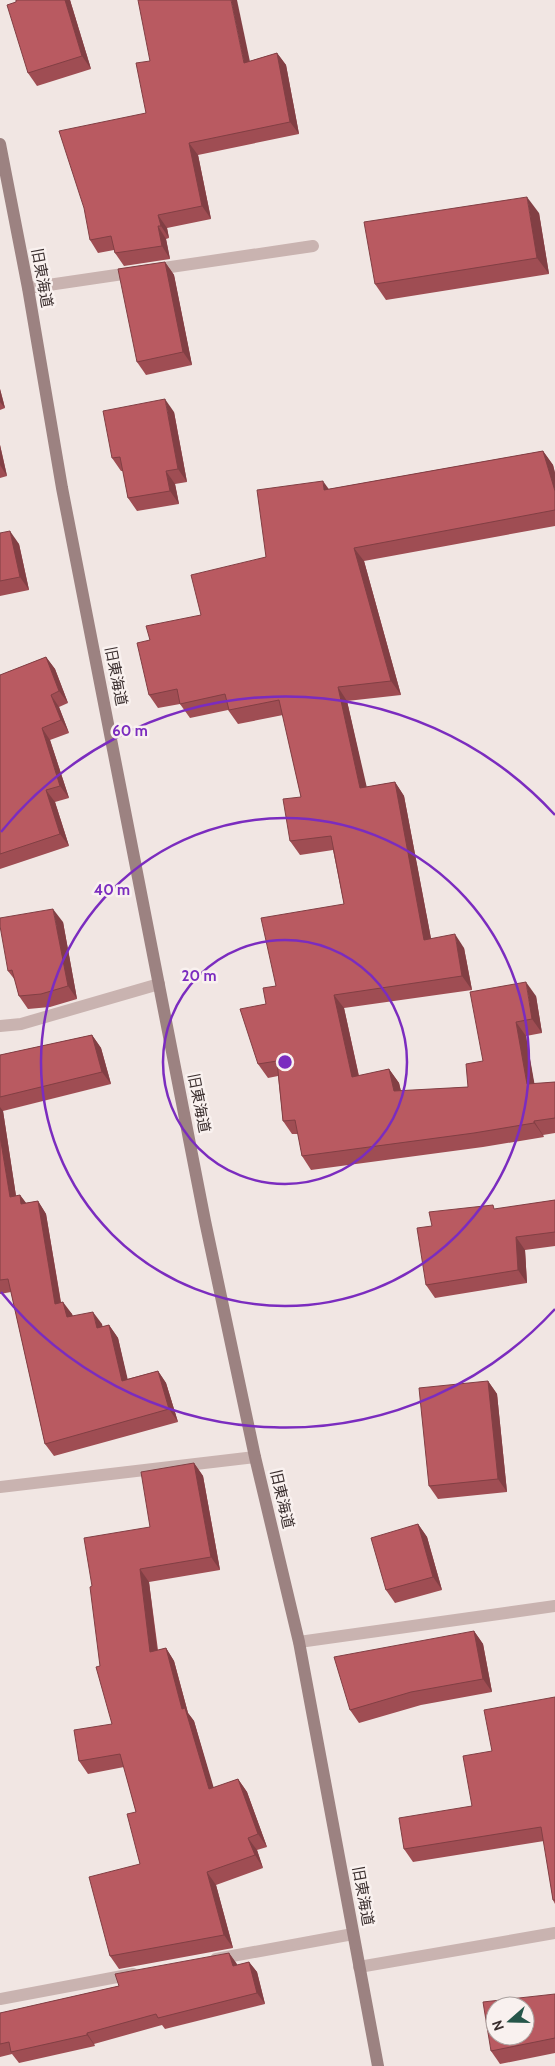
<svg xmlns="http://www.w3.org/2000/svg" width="555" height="2066" viewBox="0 0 555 2066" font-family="Cabin,'Noto Sans JP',sans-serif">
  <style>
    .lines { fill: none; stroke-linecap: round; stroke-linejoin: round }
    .street { stroke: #c9b3b0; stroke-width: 12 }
    .secondary { stroke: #9c8281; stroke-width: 12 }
    .wall { fill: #9f4d53 }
    .shaded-wall { fill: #823f44 }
    .building { fill: #b95a61; stroke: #823f44; fill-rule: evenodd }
    .ring { fill: none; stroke: #7b2cbf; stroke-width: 2.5 }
    .labels { text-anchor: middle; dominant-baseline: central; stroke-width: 5; stroke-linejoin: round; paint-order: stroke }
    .street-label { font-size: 15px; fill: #392d2d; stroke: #f9f1ef }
    .centre { fill: #7b2cbf; stroke: #f9f1ef; stroke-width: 2.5 }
    .ring-label { font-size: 15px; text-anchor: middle; font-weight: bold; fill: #7b2cbf; stroke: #f9f1ef; stroke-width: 5; stroke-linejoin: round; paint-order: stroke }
  </style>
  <rect width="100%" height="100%" fill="#f1e6e3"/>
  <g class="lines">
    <g class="street">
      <polyline points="28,288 313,246"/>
      <polyline points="0,1026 21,1024 159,984"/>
      <polyline points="0,1487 255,1457"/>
      <polyline points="299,1642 555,1606"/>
      <polyline points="216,1959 353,1934"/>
      <polyline points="359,1967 555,1933"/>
      <polyline points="0,1999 133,1974"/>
    </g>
    <polyline class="secondary" points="0,144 28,288 62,488 205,1221 255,1457 299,1642 378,2066"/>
  </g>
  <g class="wall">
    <polygon points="16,0 70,0 91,69 37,86 28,73"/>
    <polygon points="277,53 286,65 299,134 198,155 211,219 167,228 169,238 166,239 170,259 124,266 115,253 114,250 98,253 90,240 146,113 150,61 250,61"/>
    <polygon points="539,213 549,274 386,300 375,284"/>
    <polygon points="165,262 174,275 192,365 146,375 137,362"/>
    <polygon points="0,389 5,408 0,410"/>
    <polygon points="174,412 187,482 175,484 179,504 137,511 128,498 123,471 121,471 112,458"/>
    <polygon points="0,445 7,476 0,478"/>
    <polygon points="543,451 553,465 555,473 555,526 364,561 401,695 347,701 366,787 395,782 404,796 431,939 464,948 472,990 344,1008 359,1076 389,1069 399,1083 401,1091 468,1087 483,1061 536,996 542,1033 526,1036 534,1084 555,1082 555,1133 543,1135 544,1137 483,1147 311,1170 302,1156 298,1134 292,1134 283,1121 278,1076 268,1078 258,1064 266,1004 276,986 344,904 333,850 300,855 290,841 301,797 283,715 238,724 228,710 190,718 180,704 158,708 149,695 150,640 201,615 266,557 329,489"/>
    <polygon points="0,533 19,544 29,590 0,596"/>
    <polygon points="46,657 55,669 68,703 59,707 69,733 50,740 69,798 55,802 69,846 0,869 0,675"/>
    <polygon points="63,922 77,999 50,1007 28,1009 19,996 15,980 8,971"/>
    <polygon points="92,1035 101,1048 111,1084 3,1111 16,1196 20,1195 26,1203 38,1201 46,1214 61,1302 72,1314 73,1316 102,1324 102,1327 109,1325 118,1338 127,1379 158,1371 166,1383 178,1422 54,1456 45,1444 11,1292 0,1294 0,1055"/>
    <polygon points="555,1200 555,1246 525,1250 527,1283 435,1298 426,1285 432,1226 496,1209"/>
    <polygon points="488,1381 497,1394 507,1492 438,1499 429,1486"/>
    <polygon points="194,1463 203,1476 220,1570 149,1582 158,1650 166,1648 174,1661 188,1713 194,1721 213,1788 238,1779 247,1792 267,1847 257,1850 263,1868 216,1885 233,1948 119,1969 110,1956 140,1864 136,1812 124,1767 88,1774 79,1761 112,1724 92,1586 150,1527"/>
    <polygon points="418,1524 427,1537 442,1590 395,1603 386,1590"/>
    <polygon points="474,1631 483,1644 492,1692 421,1705 359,1723 350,1710"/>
    <polygon points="555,1697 555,1904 553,1900 544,1841 413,1862 404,1849 472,1806 492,1751"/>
    <polygon points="229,1953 237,1965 249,1962 257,1972 265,2004 165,2029 162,2025 94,2044 95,2046 19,2063 12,2054 0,2057 0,2013 119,1986"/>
    <polygon points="555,1994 555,2053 500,2064 491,2051"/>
  </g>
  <g class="shaded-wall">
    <polygon points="65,0 70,0 91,69 82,56"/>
    <polygon points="231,0 237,0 253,76 244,63"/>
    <polygon points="277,53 286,65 299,134 290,122"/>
    <polygon points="189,143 198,155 211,219 202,206"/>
    <polygon points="527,197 539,213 549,274 537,258"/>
    <polygon points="158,215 167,228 169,238 161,226"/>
    <polygon points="158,226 166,239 170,259 162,246"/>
    <polygon points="165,262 174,275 192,365 183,352"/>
    <polygon points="0,389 5,408 0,402"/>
    <polygon points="165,399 174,412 187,482 178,469"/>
    <polygon points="0,445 7,476 0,465"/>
    <polygon points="543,451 553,465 555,473 555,491"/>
    <polygon points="166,471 175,484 179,504 170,491"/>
    <polygon points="323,481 333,495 324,490"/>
    <polygon points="10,531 19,544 29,590 20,577"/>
    <polygon points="354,548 364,561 401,695 391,681"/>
    <polygon points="46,657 55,669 68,703 59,691"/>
    <polygon points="338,687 347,701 370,801 360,788"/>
    <polygon points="51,695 59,707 69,733 61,720"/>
    <polygon points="42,728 50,740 69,798 60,786"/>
    <polygon points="395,782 404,796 434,954 424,940"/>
    <polygon points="46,790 55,802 69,846 60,834"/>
    <polygon points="53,909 63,922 77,999 68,986"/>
    <polygon points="455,934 464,948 472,990 462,976"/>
    <polygon points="526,982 536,996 542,1033 532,1019"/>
    <polygon points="334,995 344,1008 362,1091 352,1077"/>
    <polygon points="516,1022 526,1036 537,1098 527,1084"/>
    <polygon points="92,1035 101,1048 111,1084 102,1072"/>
    <polygon points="389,1069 399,1083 404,1105 394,1091"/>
    <polygon points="0,1107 3,1111 18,1209 10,1197 0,1136"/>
    <polygon points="534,1121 543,1135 544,1137 534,1123"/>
    <polygon points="20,1195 29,1207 21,1204"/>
    <polygon points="38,1201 46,1214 63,1316 55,1304"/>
    <polygon points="516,1237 525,1250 527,1283 518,1270"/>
    <polygon points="63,1302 72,1314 76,1330 67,1317"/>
    <polygon points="93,1312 102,1324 106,1340 97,1328"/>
    <polygon points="109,1325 118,1338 131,1393 122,1381"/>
    <polygon points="158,1371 166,1383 178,1422 169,1409"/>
    <polygon points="488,1381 497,1394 507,1492 498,1479"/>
    <polygon points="194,1463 203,1476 220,1570 211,1557"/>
    <polygon points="418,1524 427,1537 442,1590 433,1577"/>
    <polygon points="140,1569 149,1582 159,1665 150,1652"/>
    <polygon points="474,1631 483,1644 492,1692 483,1679"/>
    <polygon points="166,1648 174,1661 188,1713 194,1721 218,1802 209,1789 182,1709"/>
    <polygon points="238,1779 247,1792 267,1847 258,1834"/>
    <polygon points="248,1838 257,1850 263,1868 255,1855"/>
    <polygon points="207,1872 216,1885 233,1948 224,1935"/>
    <polygon points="229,1953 237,1964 240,1976 233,1966"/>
    <polygon points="249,1962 257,1972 265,2004 257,1993"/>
    <polygon points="87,2033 94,2044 95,2046 87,2035"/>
  </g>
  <g class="building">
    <polygon points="16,0 65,0 82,56 28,73 7,5 16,2"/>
    <polygon points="138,0 231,0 244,63 277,53 290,122 189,143 202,206 158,215 161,226 158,226 162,246 115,253 111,236 90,240 84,208 59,131 146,113 136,63 150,61"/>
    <polygon points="527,197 537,258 375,284 364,222"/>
    <polygon points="165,262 183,352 137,362 118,269"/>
    <polygon points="165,399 178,469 166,471 170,491 128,498 120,457 112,458 103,411"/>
    <polygon points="543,451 555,491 555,510 354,548 391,681 338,687 360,788 395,782 424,940 455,934 462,976 334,995 352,1077 389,1069 394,1091 468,1087 466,1064 483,1061 470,992 526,982 532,1019 516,1022 527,1084 555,1082 555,1118 534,1121 534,1123 474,1133 302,1156 295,1120 283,1121 277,1061 258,1064 240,1009 266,1004 263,988 276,986 261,918 344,904 331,836 290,841 283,799 301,797 279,700 229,710 225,694 180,704 177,689 149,695 137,643 150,640 146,626 201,615 191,575 266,557 257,490 323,481 324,490"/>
    <polygon points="10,531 20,577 0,581 0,533"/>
    <polygon points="46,657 59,691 51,695 61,720 42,728 60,786 46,790 60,834 0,854 0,675"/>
    <polygon points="53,909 68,986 41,994 19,996 12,970 8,971 0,926 0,918"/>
    <polygon points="92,1035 102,1072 0,1097 0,1055"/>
    <polygon points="0,1136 10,1197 20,1195 21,1204 38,1201 55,1304 63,1302 67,1317 93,1312 97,1328 109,1325 122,1381 158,1371 169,1409 45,1444 8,1279 0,1280"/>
    <polygon points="555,1200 555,1232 516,1237 518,1270 426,1285 417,1228 432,1226 429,1212 493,1205 494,1209"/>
    <polygon points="488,1381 498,1479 429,1486 419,1388"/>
    <polygon points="194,1463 211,1557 140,1569 150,1652 166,1648 182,1709 185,1708 209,1789 238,1779 258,1834 248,1838 255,1855 207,1872 224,1935 110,1956 89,1877 140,1864 127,1814 136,1812 120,1754 79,1761 74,1730 112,1724 96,1667 100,1666 90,1587 92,1586 84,1538 150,1527 141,1472"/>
    <polygon points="418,1524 433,1577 386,1590 371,1538"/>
    <polygon points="474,1631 483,1679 411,1692 350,1710 334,1657"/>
    <polygon points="555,1697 555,1900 553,1900 541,1827 404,1849 399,1818 472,1806 463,1756 492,1751 484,1710"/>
    <polygon points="229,1953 233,1966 249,1962 257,1993 158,2018 156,2014 87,2033 87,2035 11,2052 9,2042 0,2044 0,2013 119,1986 115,1974"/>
    <path d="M555,1994V2038L491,2051L483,2002ZM495,2006H525V2036H495Z"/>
  </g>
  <g class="ring">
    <circle cx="285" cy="1062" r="122"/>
    <circle cx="285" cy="1062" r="244"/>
    <path d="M555 1309A366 366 0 0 1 1 1292M1 832A366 366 0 0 1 555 815"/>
  </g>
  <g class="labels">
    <g class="street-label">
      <text transform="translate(42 278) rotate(80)">旧東海道</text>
      <text transform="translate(116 676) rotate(79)">旧東海道</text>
      <text transform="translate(199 1103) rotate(79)">旧東海道</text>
      <text transform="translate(282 1499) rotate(77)">旧東海道</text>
      <text transform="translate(363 1896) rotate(80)">旧東海道</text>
    </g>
  </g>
  <circle cx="285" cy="1062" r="8" class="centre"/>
  <g class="ring-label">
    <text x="130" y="736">60 m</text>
    <text x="112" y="895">40 m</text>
    <text x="199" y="981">20 m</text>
  </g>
  <g transform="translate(510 2021) rotate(250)"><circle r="24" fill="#f9f1ef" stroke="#aca3a1"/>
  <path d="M0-4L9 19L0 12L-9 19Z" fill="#26564a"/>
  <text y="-8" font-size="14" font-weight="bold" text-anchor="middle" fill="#392d2d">N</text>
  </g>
</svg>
